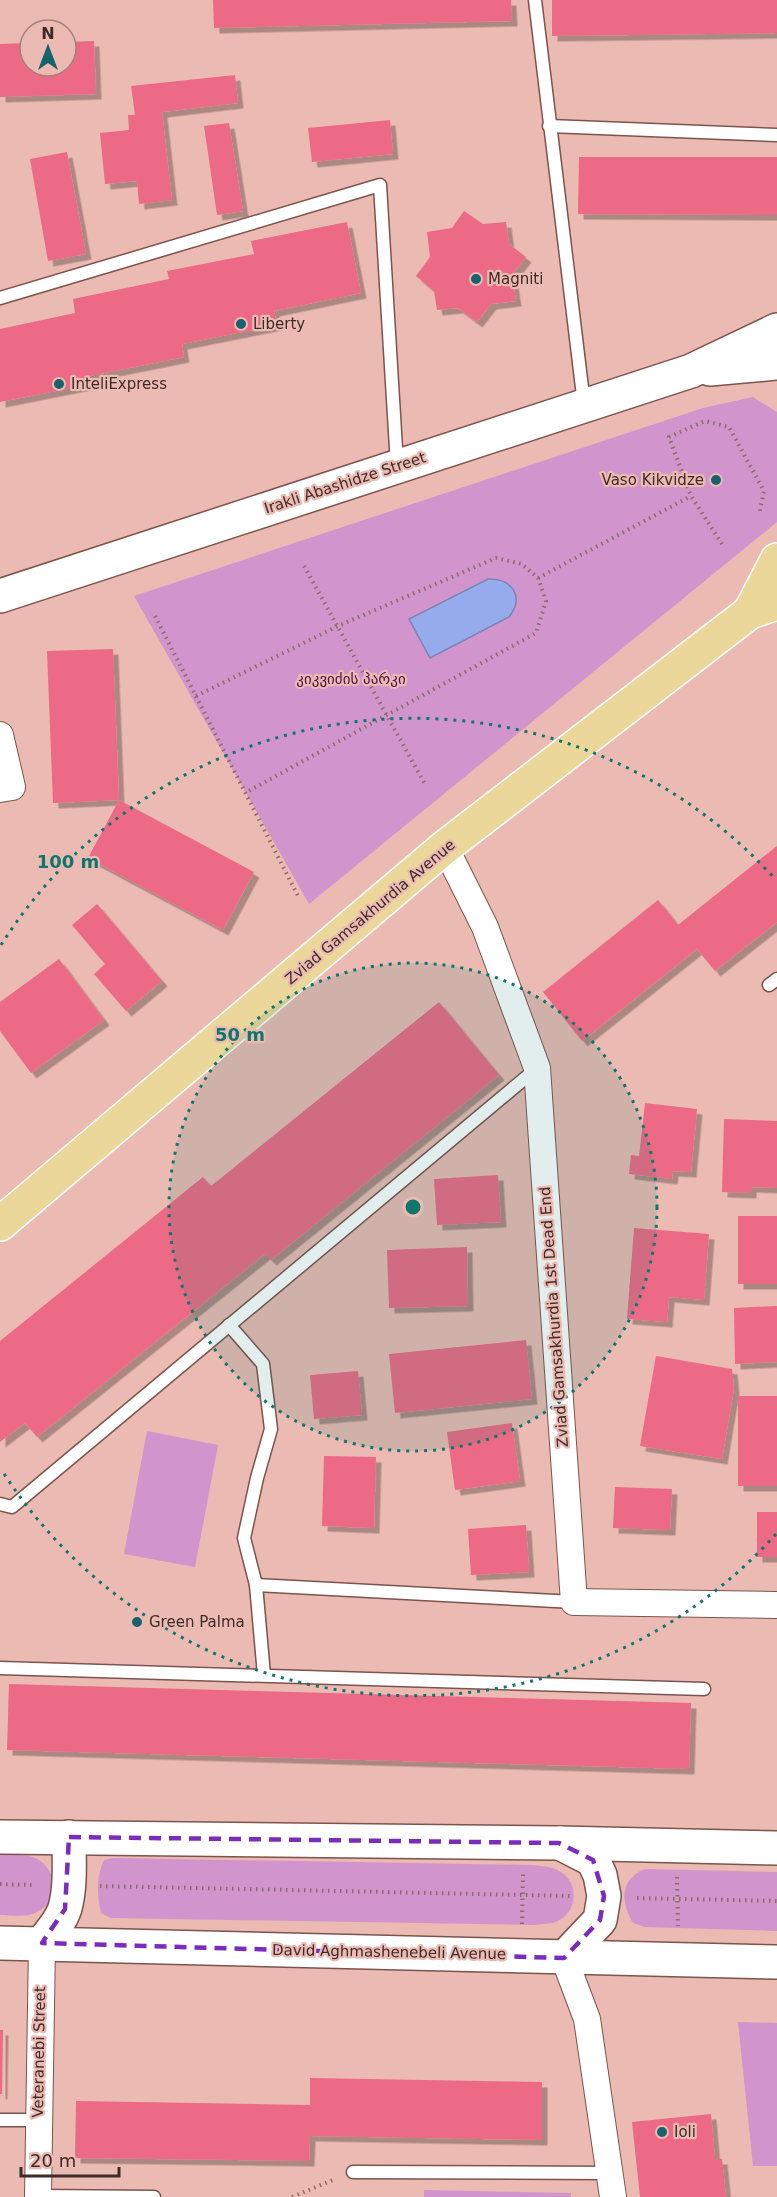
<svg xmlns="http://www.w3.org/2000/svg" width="777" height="2197" viewBox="0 0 777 2197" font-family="'DejaVu Sans','Noto Sans Georgian',sans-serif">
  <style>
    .green { fill: #d294cc }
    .water { fill: #95abec; stroke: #7b85b1; stroke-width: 1.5 }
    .building { fill: #ec6a85; filter: url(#shadow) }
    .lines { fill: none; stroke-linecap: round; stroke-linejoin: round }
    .lane-casing { stroke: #7d534c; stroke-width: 15 }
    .street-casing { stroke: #7d534c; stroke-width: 28 }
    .secondary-casing { stroke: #7d534c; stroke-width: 36 }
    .primary-casing { stroke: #fff; stroke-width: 36 }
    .path { stroke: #8c6c66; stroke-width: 4; stroke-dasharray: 1.5 4.5; stroke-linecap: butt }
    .lane { stroke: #fff; stroke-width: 12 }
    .street { stroke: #fff; stroke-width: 26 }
    .secondary { stroke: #fff; stroke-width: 33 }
    .primary { stroke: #ecd79b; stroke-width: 33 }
    .marked { fill: none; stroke: #7b2cbf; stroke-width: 4.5; stroke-dasharray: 12 8; stroke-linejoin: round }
    .ring { fill: none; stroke: #0f766e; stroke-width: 3; stroke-dasharray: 3 6 }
    .poi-dot { fill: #16626d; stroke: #ebbab2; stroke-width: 2 }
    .labels { text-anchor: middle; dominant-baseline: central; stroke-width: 4.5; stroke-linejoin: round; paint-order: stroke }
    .poi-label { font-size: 15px; fill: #3e2b28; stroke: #ebbab2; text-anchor: start }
    .street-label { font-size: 15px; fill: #3e2b28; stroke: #ebbab2 }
    .park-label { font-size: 15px; fill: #4d114a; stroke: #ebbab2 }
    .centre { fill: #0f766e; stroke: #ebbab2; stroke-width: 3 }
    .ring-label { font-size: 18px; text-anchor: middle; font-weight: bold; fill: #0f766e; stroke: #ebbab2; stroke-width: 4.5; stroke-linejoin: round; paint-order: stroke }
  </style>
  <defs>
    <filter id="shadow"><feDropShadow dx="5.5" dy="5.5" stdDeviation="0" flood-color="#0004"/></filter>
  </defs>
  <rect width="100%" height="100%" fill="#ebbab2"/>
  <g class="green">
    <polygon points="753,397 777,412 777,522 309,904 134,596 703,408"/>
    <polygon points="147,1431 218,1445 195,1567 124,1554"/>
    <path d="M0,1855C10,1855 23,1854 33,1857C57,1866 62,1900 37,1912C27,1918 11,1915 0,1915Z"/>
    <path d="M113,1858L531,1865C540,1866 551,1866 559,1871C581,1883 578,1915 553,1923C548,1924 540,1924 534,1925L111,1918L101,1913C97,1894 96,1878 104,1860Z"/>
    <path d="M645,1869L777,1872V1931L645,1927L633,1923C620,1901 620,1879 645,1869Z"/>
    <polygon points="738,2022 777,2023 777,2166 753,2166"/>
    <polygon points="424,2190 571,2193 571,2197 424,2197"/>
  </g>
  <path class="water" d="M488,579C512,578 525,597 509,617L430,658L409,619Z"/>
  <g class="building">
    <polygon points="213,0 511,0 512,21 214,28"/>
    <polygon points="552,0 777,0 777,33 552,36"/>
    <polygon points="94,41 96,94 0,97 0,44 30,43 30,66 66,66 66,42"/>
    <polygon points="235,75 238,103 162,112 172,200 139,204 137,181 105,184 100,133 129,130 128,115 135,115 131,86"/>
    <polygon points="390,120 393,154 312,162 308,128"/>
    <polygon points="229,123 243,211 217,215 204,126"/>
    <polygon points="67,152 86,254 48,261 30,159"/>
    <polygon points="579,157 777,157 777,215 578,214"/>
    <polygon points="464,211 483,224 506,222 509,244 526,257 512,275 516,301 491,304 477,322 458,308 437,310 434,291 416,276 430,257 427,232 452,228"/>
    <polygon points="347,222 361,293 274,311 277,325 182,344 184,357 89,376 91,384 0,402 0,329 75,313 73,299 169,279 167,271 254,254 251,241"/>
    <polygon points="113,649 119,800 53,803 47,651"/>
    <polygon points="119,800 254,872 223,930 88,858"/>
    <polygon points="777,846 777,922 715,971 697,949 582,1041 543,992 658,900 678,925"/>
    <polygon points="97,904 162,981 126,1011 94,974 105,964 72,925"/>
    <polygon points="59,959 104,1020 31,1073 0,1031 0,1002"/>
    <polygon points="439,1002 499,1075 271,1260 265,1254 37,1437 25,1423 0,1442 0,1341 203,1177 211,1186"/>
    <polygon points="645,1103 697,1109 691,1172 673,1171 672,1179 629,1174 631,1155 639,1156"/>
    <polygon points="724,1119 777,1121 777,1188 751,1187 751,1193 722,1192"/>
    <polygon points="498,1175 501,1222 437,1225 434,1179"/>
    <rect x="738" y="1216" width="39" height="68"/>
    <polygon points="634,1228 709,1234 704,1300 669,1297 667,1322 627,1319"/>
    <polygon points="467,1247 468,1306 389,1308 387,1250"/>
    <polygon points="777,1306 777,1362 735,1364 734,1308"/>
    <polygon points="526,1340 532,1399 395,1413 389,1354"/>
    <polygon points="656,1356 732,1369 734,1388 722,1459 640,1446"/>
    <polygon points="358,1371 362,1415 314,1419 310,1375"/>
    <rect x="738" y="1396" width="39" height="90"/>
    <polygon points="512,1423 520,1481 455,1490 447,1432"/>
    <polygon points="324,1456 376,1457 374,1528 322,1526"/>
    <polygon points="615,1487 672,1489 670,1530 613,1528"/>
    <rect x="757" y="1512" width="20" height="45"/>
    <polygon points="526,1525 529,1572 471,1575 468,1529"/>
    <polygon points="9,1684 691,1703 689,1769 7,1750"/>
    <polygon points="0,2030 3,2030 2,2094 0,2094"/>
    <polygon points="310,2078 542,2082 542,2140 310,2136 309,2161 75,2158 76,2101 310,2105"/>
    <polygon points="711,2114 715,2159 722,2159 726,2197 640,2197 632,2122"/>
  </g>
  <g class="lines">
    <g class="lane-casing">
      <g id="lane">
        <polyline points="535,0 584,404"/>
        <polyline points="549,126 777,135"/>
        <polyline points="0,298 380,185 397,465"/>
        <polyline points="769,985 777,979"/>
        <polyline points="229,1325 263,1364 271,1429 257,1478 244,1538 256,1585 264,1675"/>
        <polyline points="0,1504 12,1507 536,1069"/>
        <polyline points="256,1585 574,1602"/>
        <polyline points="0,1668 704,1689"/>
        <polyline points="0,2120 38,2120"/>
        <polyline points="353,2172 611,2173"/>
        <polyline points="38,2196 154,2197"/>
      </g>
    </g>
    <g class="street-casing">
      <g id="street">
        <polyline points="0,735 12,787 0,789"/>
        <polyline points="445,847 485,927 537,1068 574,1602 777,1605"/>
        <polyline points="564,1958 587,2019 613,2197"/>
        <polyline points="38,2197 42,1943"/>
      </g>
    </g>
    <g class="secondary-casing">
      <g id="secondary">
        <polyline points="710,369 777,363"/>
        <polyline points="0,596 691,371 777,330"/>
        <polyline points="0,1837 559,1843 777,1848"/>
        <polyline points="560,1843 593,1860 600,1875 604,1896 600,1920 564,1958"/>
        <polyline points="0,1943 777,1962"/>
        <path d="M42,1943C50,1933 61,1921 65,1908C71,1886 69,1860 69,1837"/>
      </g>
    </g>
    <g class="primary-casing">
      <g id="primary">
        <polyline points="750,612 777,560"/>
        <polyline points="0,1224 445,847 750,612 777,603"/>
      </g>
    </g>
    <g class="path">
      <polyline points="722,544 691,496 669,437 705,421 729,427 764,491 759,515"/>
      <polyline points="304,566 426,786"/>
      <polyline points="538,578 691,496"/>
      <polyline points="155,616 298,896"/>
      <polyline points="196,696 338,626 496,558 522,564 538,578 546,601 536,633 245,793"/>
      <polyline points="677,1877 678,1926"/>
      <polyline points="0,1884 35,1885"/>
      <polyline points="100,1886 572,1896"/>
      <polyline points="637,1898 777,1901"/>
      <polyline points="522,1924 523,1874"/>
      <polyline points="292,2197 333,2180"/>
    </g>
    <use href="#lane" class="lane"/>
    <use href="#street" class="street"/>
    <use href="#secondary" class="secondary"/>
    <use href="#primary" class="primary"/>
  </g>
  <path class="marked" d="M69,1837L559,1843L593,1860L604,1896L600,1920L564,1958L42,1943L65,1909Z"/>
  <circle cx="413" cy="1207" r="244" fill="#0f766e" fill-opacity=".12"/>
  <g class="ring">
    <circle cx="413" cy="1207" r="244"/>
    <path d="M776 1534A488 488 0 0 1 1 1469M1 945A488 488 0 0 1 776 880"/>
  </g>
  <g class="poi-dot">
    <circle cx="476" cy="279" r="6"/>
    <circle cx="241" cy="324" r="6"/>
    <circle cx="59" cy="384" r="6"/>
    <circle cx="716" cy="480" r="6"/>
    <circle cx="137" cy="1622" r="6"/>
    <circle cx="662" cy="2132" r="6"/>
  </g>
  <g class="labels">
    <g class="poi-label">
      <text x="488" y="279">Magniti</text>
      <text x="253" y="324">Liberty</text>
      <text x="71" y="384">InteliExpress</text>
      <text x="704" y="480" text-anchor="end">Vaso Kikvidze</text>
      <text x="149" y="1622">Green Palma</text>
      <text x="674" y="2132">Ioli</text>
    </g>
    <g class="street-label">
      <text transform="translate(345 483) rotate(-18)">Irakli Abashidze Street</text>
      <text transform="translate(370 912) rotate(-40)">Zviad Gamsakhurdia Avenue</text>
      <text transform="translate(554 1317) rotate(-94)">Zviad Gamsakhurdia 1st Dead End</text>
      <text transform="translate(389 1952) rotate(1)">David Aghmashenebeli Avenue</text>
      <text transform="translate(39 2052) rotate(-89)">Veteranebi Street</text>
    </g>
    <g class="park-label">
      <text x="351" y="679">კიკვიძის პარკი</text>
    </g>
  </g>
  <circle cx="413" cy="1207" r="9" class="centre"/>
  <g class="ring-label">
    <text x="68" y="868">100 m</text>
    <text x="240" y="1041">50 m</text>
  </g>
  <g transform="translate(48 48)"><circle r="28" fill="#ebbab2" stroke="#a6817b" stroke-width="1.5"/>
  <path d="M0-4.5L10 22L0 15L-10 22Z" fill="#16626d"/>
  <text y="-9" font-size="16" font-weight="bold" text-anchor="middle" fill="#3e2b28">N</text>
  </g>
  <path d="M21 2167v9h98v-9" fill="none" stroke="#3e2b28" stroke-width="3"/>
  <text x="30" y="2167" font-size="18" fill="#3e2b28" stroke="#ebbab2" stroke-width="4.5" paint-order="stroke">20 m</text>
</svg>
